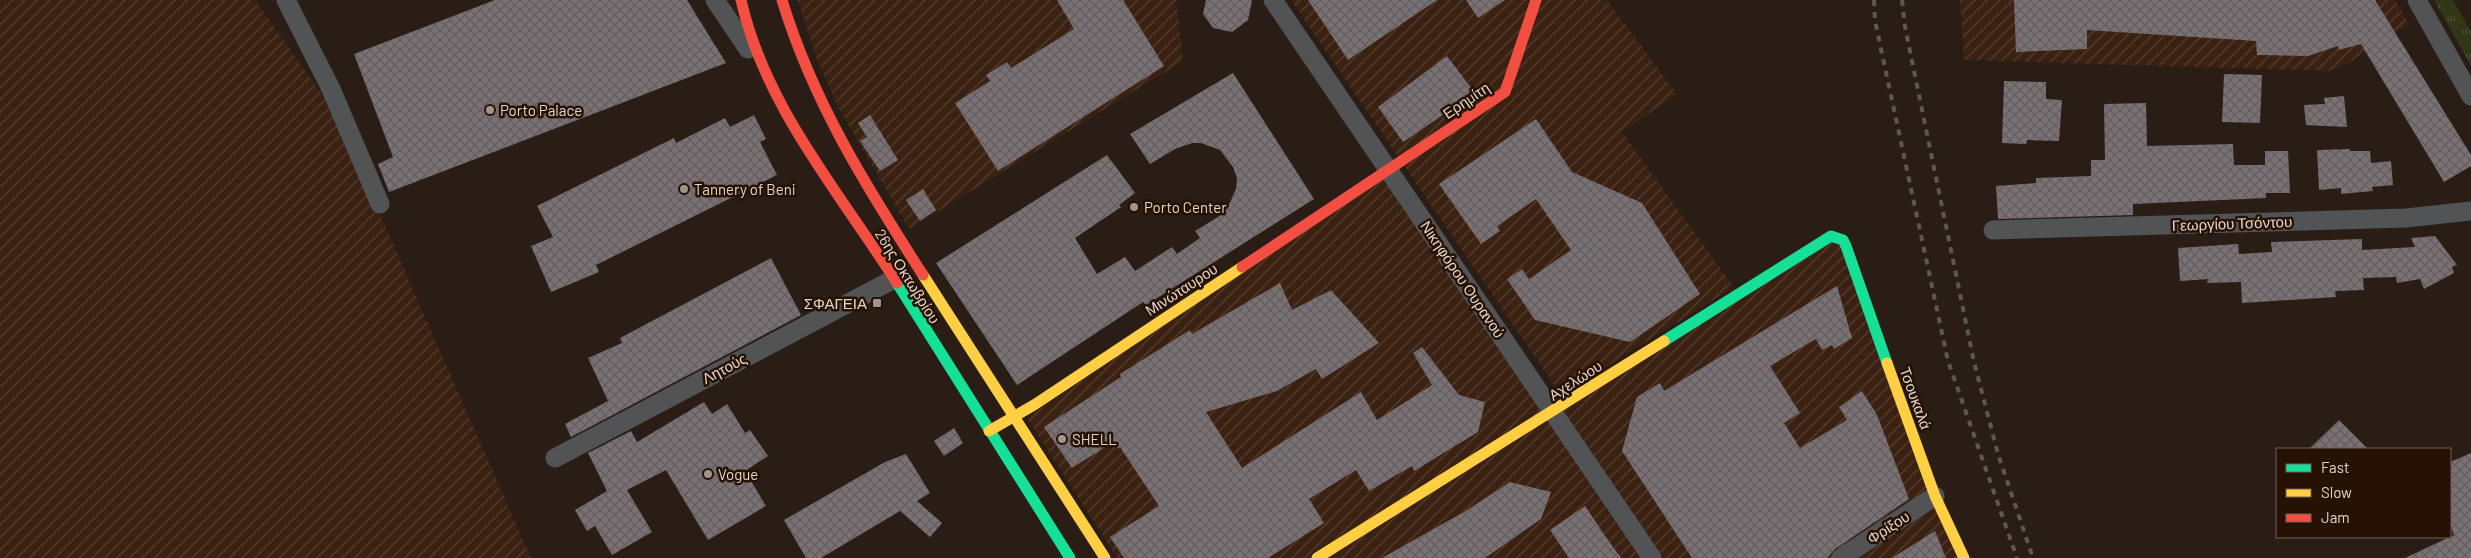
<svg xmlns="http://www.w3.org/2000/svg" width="2471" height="558" viewBox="0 0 2471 558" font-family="Barlow,sans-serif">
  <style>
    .industrial { fill: url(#industrial-furrows) }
    .grass { fill: url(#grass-tufts) }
    .building { fill: url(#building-cross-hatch) }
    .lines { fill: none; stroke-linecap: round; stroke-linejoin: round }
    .street { stroke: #515354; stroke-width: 19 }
    .fast { stroke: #16e098; stroke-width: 11 }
    .slow { stroke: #ffcf43; stroke-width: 11 }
    .jam { stroke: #f24e42; stroke-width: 11 }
    .rail { stroke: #5b5856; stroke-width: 4; stroke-dasharray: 6 6; stroke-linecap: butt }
    .poi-dot { fill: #a2948c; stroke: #261205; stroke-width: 2 }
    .labels { text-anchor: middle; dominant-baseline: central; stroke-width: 5; stroke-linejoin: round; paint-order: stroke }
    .street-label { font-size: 15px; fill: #e3d4cb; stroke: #261205 }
    .poi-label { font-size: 15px; fill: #e3d4cb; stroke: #261205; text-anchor: start }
  </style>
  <defs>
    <pattern id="industrial-furrows" width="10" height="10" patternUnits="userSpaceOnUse" patternTransform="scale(1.25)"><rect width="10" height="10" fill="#3a2111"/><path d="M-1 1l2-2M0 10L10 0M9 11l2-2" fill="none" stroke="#564032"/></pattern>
    <pattern id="grass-tufts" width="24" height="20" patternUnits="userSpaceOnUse" patternTransform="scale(1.25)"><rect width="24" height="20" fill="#313716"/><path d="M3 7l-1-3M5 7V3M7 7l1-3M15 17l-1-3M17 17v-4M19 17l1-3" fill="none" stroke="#4f5337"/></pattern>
    <pattern id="building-cross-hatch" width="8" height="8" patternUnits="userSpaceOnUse" patternTransform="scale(1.25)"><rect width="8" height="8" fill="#797174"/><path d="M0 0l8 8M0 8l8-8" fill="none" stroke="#645d5e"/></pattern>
  </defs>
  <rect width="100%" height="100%" fill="#291d16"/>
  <g class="industrial">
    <polygon points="0,0 255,0 335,112 531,558 0,558"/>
    <polygon points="798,0 1176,0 1183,61 909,229 837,105 815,54"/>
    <polygon points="1291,0 1607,0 1677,94 1622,132 1734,287 1561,395"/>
    <polygon points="1960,0 2395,0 2409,24 2350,62 2331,71 1964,60"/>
    <polygon points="1389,170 1553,412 1825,239 1846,246 1965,558 1117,558 1027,418"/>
  </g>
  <polygon class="grass" points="2434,0 2453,0 2471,32 2471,66"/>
  <g class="building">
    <polygon points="495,0 687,0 726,63 389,192 378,164 393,157 354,54"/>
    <polygon points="1057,0 1123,0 1164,66 998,171 955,103 990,81 986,75 1007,62 1011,68 1074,29"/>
    <polygon points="1206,0 1252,0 1248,20 1232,32 1213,28 1203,14"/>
    <polygon points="1308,0 1437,0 1348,60"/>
    <polygon points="1466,0 1505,0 1478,18"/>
    <polygon points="2014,0 2375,0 2471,155 2471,166 2444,182 2361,44 2339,50 2338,46 2308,56 2257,55 2256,41 2087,30 2087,49 2016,52"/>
    <polygon points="1447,56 1475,93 1403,142 1378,107"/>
    <polygon points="1233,73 1314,199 1146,305 1143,302 1017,385 936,263 1107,155 1135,193 1119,205 1121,207 1075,238 1097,274 1125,257 1135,271 1172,247 1177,254 1200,238 1195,231 1223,214 1228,207 1236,189 1237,178 1233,167 1220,150 1201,143 1192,143 1175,149 1150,164 1130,134"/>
    <polygon points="2224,74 2262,75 2260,123 2222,122"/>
    <polygon points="2004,81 2046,82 2046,99 2062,100 2059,141 2027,140 2026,144 2002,143"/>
    <polygon points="2344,96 2347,127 2306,125 2304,105 2325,104 2324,98"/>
    <polygon points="2146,103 2147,146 2233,144 2234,165 2265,165 2265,151 2288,151 2290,193 2266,193 2266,198 2133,204 2133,215 1998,219 1996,186 2036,183 2036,178 2091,176 2091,160 2105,160 2104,104"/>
    <polygon points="754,115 766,139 760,142 777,175 596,265 599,272 551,292 531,246 553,237 537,206 674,138 676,143 725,118 730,127"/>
    <polygon points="870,115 898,160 880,171 860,141 867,137 858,123"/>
    <polygon points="1536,119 1572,172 1642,203 1700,294 1630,342 1535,320 1507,279 1522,269 1529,279 1571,250 1536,199 1497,226 1500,231 1481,244 1439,184"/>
    <polygon points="2350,149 2350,151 2370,151 2371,163 2391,161 2393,185 2372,187 2373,191 2341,194 2341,188 2319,190 2317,150"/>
    <polygon points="923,189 936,210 920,221 906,200"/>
    <polygon points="2435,236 2457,265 2452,267 2454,273 2424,289 2420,279 2397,283 2396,277 2363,278 2364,290 2335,291 2336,297 2242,303 2241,282 2207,283 2208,279 2180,281 2178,248 2238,244 2239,254 2272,252 2271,242 2362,239 2362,250 2415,247 2411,238"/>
    <polygon points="771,258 801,315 571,437 565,424 608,401 588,358 622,343 620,338"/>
    <polygon points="1280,283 1292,310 1331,290 1379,343 1322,379 1316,369 1277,391 1206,412 1242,468 1361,392 1377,420 1432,385 1413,353 1422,347 1459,395 1485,402 1478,432 1414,471 1412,466 1369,491 1356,470 1309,499 1324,523 1268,558 1124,558 1110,537 1159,506 1120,447 1118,449 1113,442 1072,468 1044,427 1121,377 1120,374 1190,330 1192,334"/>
    <polygon points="1837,286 1852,338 1834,349 1832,345 1822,350 1816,339 1770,366 1800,413 1784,423 1800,448 1847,420 1839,407 1862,391 1877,415 1909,499 1835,549 1827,558 1692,558 1622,451 1637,397 1660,383 1664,391"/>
    <polygon points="704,402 712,414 727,404 745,433 750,430 768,456 745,471 766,506 708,540 666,470 627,490 652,532 612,555 595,526 587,531 575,510 607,491 588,453 631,431 637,442"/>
    <polygon points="2339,420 2368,449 2309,449"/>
    <polygon points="954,428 963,443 944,456 934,441"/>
    <polygon points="2471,453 2471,558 2405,558 2454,535 2450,524 2450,462"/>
    <polygon points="906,454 930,493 917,501 942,523 930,537 900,511 821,558 806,558 784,520 885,462"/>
    <polygon points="1510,482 1551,492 1541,519 1485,558 1382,558 1464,512"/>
    <polygon points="1585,506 1608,540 1621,558 1569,558 1550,530"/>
    <polygon points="1935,531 1946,558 1892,558"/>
  </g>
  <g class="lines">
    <g class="street">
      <polyline points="286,0 331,89 380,204"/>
      <polyline points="715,0 748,49"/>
      <polyline points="1273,0 1652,558"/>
      <polyline points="2417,0 2471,96"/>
      <polyline points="1993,230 2406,218 2471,211"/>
      <polyline points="555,458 894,279"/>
      <polyline points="1841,558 1935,496"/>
    </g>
    <g class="fast">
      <polyline points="897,283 1070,558"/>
      <polyline points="1664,341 1831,236 1843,240 1846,246 1887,363"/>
    </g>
    <g class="slow">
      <polyline points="923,275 1105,558"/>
      <polyline points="1887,363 1935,496 1964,558"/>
      <polyline points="989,431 1034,405 1242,267"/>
      <polyline points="1317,558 1664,341"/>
    </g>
    <g class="jam">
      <path d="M741,0C765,107 840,193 897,283"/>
      <path d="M782,0C813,102 866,186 923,275"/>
      <polyline points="1242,267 1505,92 1536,0"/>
    </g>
    <g class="rail">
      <polyline points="1874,0 1875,21 1948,361 2017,558"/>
      <polyline points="1902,0 1905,27 1974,362 1998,454 2033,558"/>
    </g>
  </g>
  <g class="poi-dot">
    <circle cx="490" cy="110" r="5"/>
    <circle cx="684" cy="189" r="5"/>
    <circle cx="1134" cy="207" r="5"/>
    <rect x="872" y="298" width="10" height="10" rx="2.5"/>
    <circle cx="1062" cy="439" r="5"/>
    <circle cx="708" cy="474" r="5"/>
  </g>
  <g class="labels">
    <g class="street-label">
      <text transform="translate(1466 100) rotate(-34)">Ερημίτη</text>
      <text transform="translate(2232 223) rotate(-2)">Γεωργίου Τσόντου</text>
      <text transform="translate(908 276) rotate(58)">26ης Οκτωβρίου</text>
      <text transform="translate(1463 279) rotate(56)">Νικηφόρου Ουρανού</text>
      <text transform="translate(1181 289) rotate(-33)">Μινώταυρου</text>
      <text transform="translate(724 368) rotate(-28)">Λητούς</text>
      <text transform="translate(1575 380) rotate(-33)">Αχελώου</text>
      <text transform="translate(1916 398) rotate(70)">Τσουκαλά</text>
      <text transform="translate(1888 527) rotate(-33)">Φρίξου</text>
    </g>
    <g class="poi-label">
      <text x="500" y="110">Porto Palace</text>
      <text x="694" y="189">Tannery of Beni</text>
      <text x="1144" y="207">Porto Center</text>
      <text x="867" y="303" text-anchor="end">ΣΦΑΓΕΙΑ</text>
      <text x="1072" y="439">SHELL</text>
      <text x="718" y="474">Vogue</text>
    </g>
  </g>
  <rect x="2276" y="448" width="175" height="90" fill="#261205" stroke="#726054"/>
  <rect x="2286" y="464" width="25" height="8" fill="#16e098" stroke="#726054"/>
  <text x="2321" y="473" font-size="15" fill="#e3d4cb">Fast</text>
  <rect x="2286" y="489" width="25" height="8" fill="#ffcf43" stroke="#726054"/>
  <text x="2321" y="498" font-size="15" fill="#e3d4cb">Slow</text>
  <rect x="2286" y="514" width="25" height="8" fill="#f24e42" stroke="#726054"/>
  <text x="2321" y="523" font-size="15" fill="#e3d4cb">Jam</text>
</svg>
